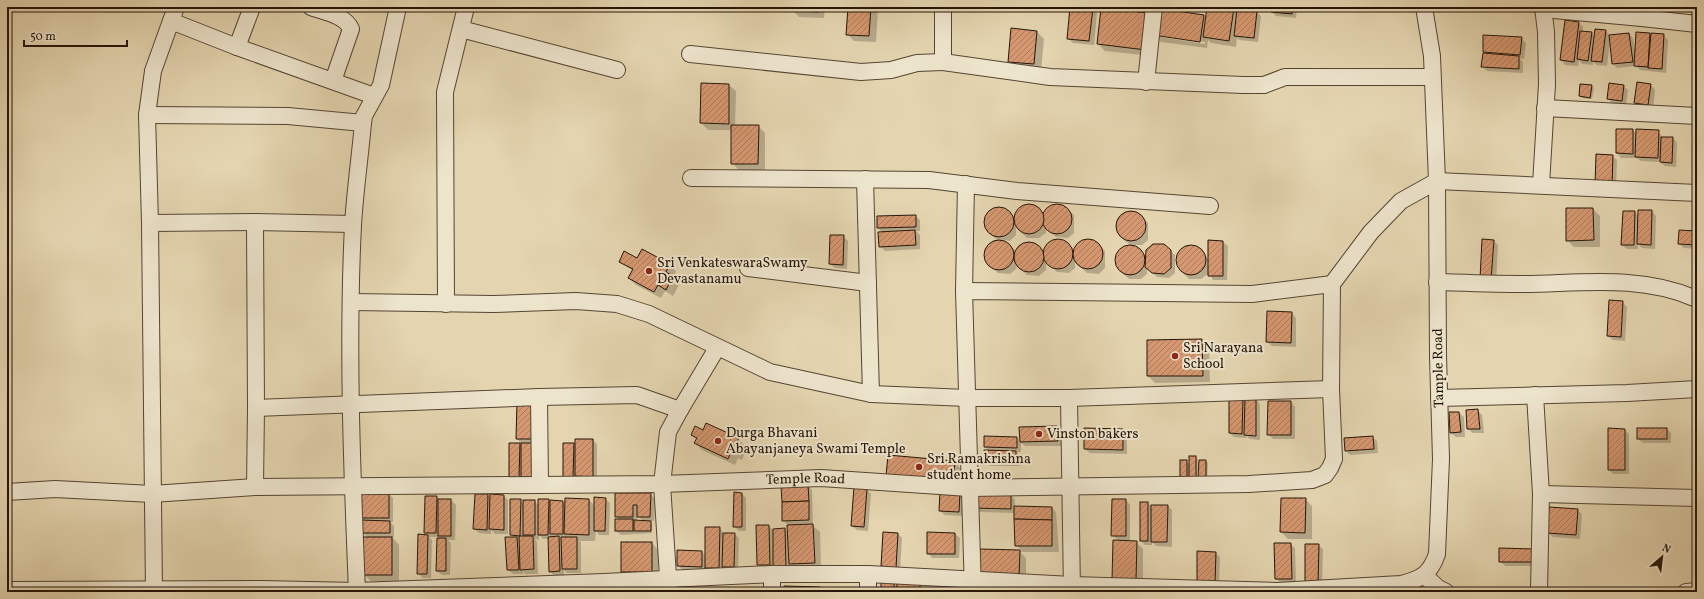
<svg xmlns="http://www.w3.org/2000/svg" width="1704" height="599" viewBox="0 0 1704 599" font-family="Vollkorn,serif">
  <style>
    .shadow { fill: #0003; fill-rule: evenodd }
    .building { fill: url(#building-hatch); stroke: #251508 }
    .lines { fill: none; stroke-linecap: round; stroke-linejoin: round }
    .street-casing { stroke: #554532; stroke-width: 18 }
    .street { stroke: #ede4cc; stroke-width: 16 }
    .poi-dot { fill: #8f2418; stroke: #ede4cc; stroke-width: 1.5 }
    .labels { text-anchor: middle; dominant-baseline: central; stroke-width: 4; stroke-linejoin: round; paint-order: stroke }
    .poi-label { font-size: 14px; fill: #251508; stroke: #ede4cc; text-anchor: start }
    .street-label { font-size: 14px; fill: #251508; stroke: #ede4cc }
  </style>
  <defs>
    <pattern id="building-hatch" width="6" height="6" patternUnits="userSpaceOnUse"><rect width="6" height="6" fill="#d69870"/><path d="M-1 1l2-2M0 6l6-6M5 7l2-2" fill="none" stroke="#ad7b5a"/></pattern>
  </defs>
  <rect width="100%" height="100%" fill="#e4d5b0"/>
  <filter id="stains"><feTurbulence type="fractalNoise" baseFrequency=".005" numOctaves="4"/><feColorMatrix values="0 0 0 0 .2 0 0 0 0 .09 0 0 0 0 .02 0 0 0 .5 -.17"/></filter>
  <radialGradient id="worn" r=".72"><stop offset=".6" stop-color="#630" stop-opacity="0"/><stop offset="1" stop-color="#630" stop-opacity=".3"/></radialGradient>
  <g class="shadow">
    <polygon points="792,7 825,7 824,18 799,17 792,10"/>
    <polygon points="849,7 878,7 876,42 854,41 847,34"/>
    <polygon points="1071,7 1092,9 1097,13 1094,45 1073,43 1068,38"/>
    <path d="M1208,7L1233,9L1237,13L1257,12L1261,16L1258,42L1239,40L1237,38L1236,47L1211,43L1208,40L1207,48L1161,42L1154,35L1152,56L1105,51L1098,44L1149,14L1204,16L1206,18ZM1160,35L1205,42V44L1160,37Z"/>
    <polygon points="1272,7 1297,7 1296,18 1276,16 1272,12"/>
    <polygon points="1579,23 1583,27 1583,32 1592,33 1595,37 1596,30 1606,31 1611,36 1629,34 1633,38 1635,52 1637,33 1663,35 1668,40 1666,73 1640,70 1636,66 1617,68 1613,64 1610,42 1607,66 1597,65 1593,62 1593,65 1582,64 1579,60 1578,66 1565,65 1561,60"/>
    <polygon points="1037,32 1044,39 1041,71 1016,68 1009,61"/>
    <polygon points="1521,38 1526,43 1524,59 1519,58 1523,62 1523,73 1487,71 1483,67 1487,55 1484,51"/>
    <polygon points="729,85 736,91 735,126 758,126 765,133 765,171 739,170 732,163 732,130 708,130 701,123"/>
    <polygon points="1651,85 1655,90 1653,109 1640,107 1635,103"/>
    <polygon points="1592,86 1594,88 1592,99 1582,98 1580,96"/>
    <polygon points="1623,86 1628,90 1626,105 1612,103 1608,98"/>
    <polygon points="1632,130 1637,134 1658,131 1663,138 1673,138 1677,143 1676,167 1665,166 1660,162 1641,161 1637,158 1621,158 1617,153"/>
    <polygon points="1597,155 1612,156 1617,160 1616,190"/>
    <polygon points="1023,205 1034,206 1045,216 1045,210 1052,205 1063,205 1074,215 1074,233 1068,238 1056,237 1046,228 1046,233 1039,238 1027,238 1016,227 1016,235 1010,241 1004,240 1017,252 1017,248 1024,242 1034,243 1046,253 1046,245 1053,240 1064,240 1076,252 1076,246 1083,240 1094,241 1105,251 1105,268 1099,274 1087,273 1075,261 1075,268 1069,273 1057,272 1046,262 1046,270 1039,276 1027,275 1016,265 1017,268 1010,274 998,273 987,263 987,246 994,240 998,241 987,230 987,213 994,208 1005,208 1017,219 1017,210"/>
    <polygon points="1593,209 1600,216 1600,247 1574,247 1567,240"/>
    <polygon points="1652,211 1656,216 1655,249 1642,248 1638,244 1638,249 1627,249 1622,245 1635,212 1638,216"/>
    <polygon points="1126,212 1137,213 1148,223 1148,240 1142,245 1134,245 1146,256 1170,250 1175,255 1175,273 1169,278 1157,277 1147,268 1147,274 1141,279 1129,279 1118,269 1118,252 1125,246 1132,247 1119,235 1119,218"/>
    <polygon points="915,216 920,220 920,231 916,231 920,235 920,249 885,251 880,246 883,233 878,228 878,217"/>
    <polygon points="1697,232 1697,249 1684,248 1679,244"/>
    <polygon points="843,236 848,241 847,269 835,268 830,264"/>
    <polygon points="1493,240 1498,245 1496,284 1485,283"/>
    <polygon points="1209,241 1223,242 1228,246 1227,280 1213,280 1209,273 1201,279 1189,279 1179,269 1179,252 1185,246 1196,247 1209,259"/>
    <polygon points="638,259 669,265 676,271 674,277 680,283 673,296 665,291 661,298 636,285 629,278 633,271 620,262"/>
    <polygon points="1622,302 1627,307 1625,341 1613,340 1608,336"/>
    <polygon points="1292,313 1296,318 1296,347 1272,346 1267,342"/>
    <polygon points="1202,340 1209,347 1210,382 1155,383 1148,376 1148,341"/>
    <polygon points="1243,399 1246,401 1256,399 1260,404 1260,440 1250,439 1246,436 1246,438 1234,437 1230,433"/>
    <polygon points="533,402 541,482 514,481 510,477 519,444 522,447 522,444 517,439"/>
    <polygon points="1291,402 1295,407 1295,439 1273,439 1268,434"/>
    <polygon points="1477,410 1482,415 1484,433 1473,433 1468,429"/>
    <polygon points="1450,413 1459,413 1464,417 1465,437 1456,437 1451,433"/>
    <polygon points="1057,427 1061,432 1062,446 1025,446 1021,443 1021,452 1016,452 1021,456 1020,466 990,466 985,461 989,451 985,447 985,437 1017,438 1021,441"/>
    <polygon points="1667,429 1671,433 1671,443 1643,443 1638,439"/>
    <polygon points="1123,430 1127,434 1127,454 1090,453 1085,449"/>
    <polygon points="1625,430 1629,434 1629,474 1613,474 1609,470"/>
    <polygon points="704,431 738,439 745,446 742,453 744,455 742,460 738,458 735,465 702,450 695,443 697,440 692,435"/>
    <polygon points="1372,437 1377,441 1378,453 1350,455 1346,451"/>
    <polygon points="593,440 597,444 597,481 568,482 573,444 576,446"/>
    <polygon points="1196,457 1198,459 1197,480 1192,480 1188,477 1188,479 1181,476 1186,461 1190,465"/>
    <polygon points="1206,461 1208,463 1207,479 1201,479"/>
    <polygon points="955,462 961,469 960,489 894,483"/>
    <polygon points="808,486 812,490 813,526 820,532 821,569 796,570 790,563 790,573 763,569 758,565 769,526 773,530 785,529 788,533 788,525 783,520"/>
    <polygon points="867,490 871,494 868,531 857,530 852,526"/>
    <polygon points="959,493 964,497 963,516 945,515 940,511"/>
    <polygon points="389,494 393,498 393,522 390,522 394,526 394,537 392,537 399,545 399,582 371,581 364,575 368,538 362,532 364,521 361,518"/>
    <path d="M616,494H650L655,499L654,521H649L652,524V533L621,535L616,531L620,520L616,516ZM637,515L644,522L637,521Z"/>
    <polygon points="742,494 746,498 746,531 739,531 734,526"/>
    <polygon points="1010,494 1015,499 1015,507 1052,508 1056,512 1059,552 1020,552 1026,558 1026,585 981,550 1022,551 1016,545 1015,513 979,512 974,507"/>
    <polygon points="488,495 491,498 504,496 508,500 508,534 495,534 491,530 491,534 479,533 474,529"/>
    <polygon points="436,497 439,500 451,500 456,505 455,540 448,540 451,543 450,575 442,575 437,571 438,537 429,537 432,540 431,578 423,578 418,573 428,536 425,533"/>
    <polygon points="605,499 610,503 609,535 599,535 596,531 595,541 579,541 581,542 581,573 567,573 564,570 564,575 554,576 550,571 549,539 543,539 539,535 539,540 535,539 537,542 538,574 525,574 523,571 523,574 513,574 508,570 514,538 511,535 520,500 524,504 534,501 539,506 548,500 551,503 551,501 563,502 566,504 589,500 595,506"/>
    <polygon points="1305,499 1312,506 1312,539 1288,539 1281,532"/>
    <polygon points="1126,500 1130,505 1130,542 1136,542 1143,549 1143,586 1120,586 1119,541 1112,535"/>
    <polygon points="1148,503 1152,507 1168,506 1172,510 1172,547 1156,546 1152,542 1152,545 1145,545 1141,541"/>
    <polygon points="1577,510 1582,514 1580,539 1553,537 1548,533"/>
    <polygon points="720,528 724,534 734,534 739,538 738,572 728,571 724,567 724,572 710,572 706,568 706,571 683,570 678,566 702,552 706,556"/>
    <polygon points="928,533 955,534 960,538 959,558 932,558 928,553"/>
    <polygon points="898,534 902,538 900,572 886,571 882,566"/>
    <polygon points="652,543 658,550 658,579 629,578 622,572"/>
    <polygon points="1290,544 1295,548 1296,583 1281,583 1276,579"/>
    <polygon points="1318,545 1323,549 1322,588 1310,588"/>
    <polygon points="1533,550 1538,566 1505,566 1500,561"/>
    <polygon points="1215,553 1220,557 1219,587 1202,587"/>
    <polygon points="893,579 920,585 924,589 924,592 882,592"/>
    <polygon points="563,585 577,590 577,592 563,592"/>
    <polygon points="582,591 592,591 593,592 581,592"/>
  </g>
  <g class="building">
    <polygon points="791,7 818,7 818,12 791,10"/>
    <polygon points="848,7 871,7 869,36 846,35"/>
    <polygon points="1070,7 1093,8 1089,41 1067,39"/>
    <polygon points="1207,7 1234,8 1229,41 1203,37"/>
    <polygon points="1271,7 1292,7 1292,14 1271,12"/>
    <polygon points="1101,8 1149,13 1146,50 1097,44"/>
    <polygon points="1157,8 1204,15 1200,42 1153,35"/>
    <polygon points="1237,9 1257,11 1254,38 1234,36"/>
    <polygon points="1565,20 1579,22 1574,62 1560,60"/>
    <polygon points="1011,28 1037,31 1034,64 1008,62"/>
    <polygon points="1595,29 1606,30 1602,62 1591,61"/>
    <polygon points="1580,31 1592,32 1588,61 1577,59"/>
    <polygon points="1636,32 1650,33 1648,67 1634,66"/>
    <polygon points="1629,33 1633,62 1612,64 1609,35"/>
    <polygon points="1651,33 1664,34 1662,69 1648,68"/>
    <polygon points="1483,35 1522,37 1520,55 1483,52"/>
    <polygon points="1483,53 1519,56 1519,69 1481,67"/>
    <polygon points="1694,78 1697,78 1697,114 1692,114"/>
    <polygon points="1637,82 1651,84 1648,105 1634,103"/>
    <polygon points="701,83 729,84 729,124 700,123"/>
    <polygon points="1609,83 1624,85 1622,101 1607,99"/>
    <polygon points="1580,84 1592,85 1590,98 1579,96"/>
    <polygon points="731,125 759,125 758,164 731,164"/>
    <polygon points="1616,129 1633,129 1633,154 1616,153"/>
    <polygon points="1636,129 1659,130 1658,158 1635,157"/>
    <polygon points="1661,137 1673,137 1672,163 1660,162"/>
    <polygon points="1596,154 1613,155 1612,186 1595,185"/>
    <circle cx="1057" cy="219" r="15"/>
    <circle cx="1029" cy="219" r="15"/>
    <circle cx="999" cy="222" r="15"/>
    <polygon points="1566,208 1593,208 1594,240 1566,241"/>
    <polygon points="1638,210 1652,210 1651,245 1637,244"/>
    <polygon points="1623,211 1635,211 1634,245 1621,245"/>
    <circle cx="1131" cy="226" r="15"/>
    <polygon points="916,215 916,227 877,228 877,216"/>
    <polygon points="915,230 916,245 879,247 878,232"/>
    <polygon points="1679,230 1697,231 1697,245 1678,244"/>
    <polygon points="830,235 844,235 843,265 829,264"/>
    <polygon points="1482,239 1494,240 1491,280 1480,279"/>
    <circle cx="1058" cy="254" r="15"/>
    <circle cx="1088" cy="254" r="15"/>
    <polygon points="1208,240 1223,241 1223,276 1208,276"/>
    <circle cx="999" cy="255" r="15"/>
    <circle cx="1029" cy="257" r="15"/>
    <polygon points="1153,244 1164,244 1171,250 1171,268 1164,274 1152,273 1145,267 1146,250"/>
    <circle cx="1191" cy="260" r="15"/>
    <circle cx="1130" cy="260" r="15"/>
    <polygon points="642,249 670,264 666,272 673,276 666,290 658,285 654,292 628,278 633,269 619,262 624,251 637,258"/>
    <polygon points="1609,300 1623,301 1621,337 1607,336"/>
    <polygon points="1267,311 1292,312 1291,343 1266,342"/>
    <polygon points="1202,339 1203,376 1147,376 1147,340"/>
    <polygon points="1229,397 1243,398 1242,434 1229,433"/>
    <polygon points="1245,398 1256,398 1256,436 1244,435"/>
    <polygon points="517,401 533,401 533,439 516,439"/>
    <polygon points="1268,401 1291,401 1291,435 1267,435"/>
    <polygon points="1478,409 1480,429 1467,429 1466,410"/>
    <polygon points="1449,412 1459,412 1461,432 1450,433"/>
    <polygon points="706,423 739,438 735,446 738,447 735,454 731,452 728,459 694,443 697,438 691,435 695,426 703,430"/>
    <polygon points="1057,426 1058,441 1020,442 1019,427"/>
    <polygon points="1084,428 1123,429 1123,450 1084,449"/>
    <polygon points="1608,428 1625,429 1625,470 1608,470"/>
    <rect x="1637" y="428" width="30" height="11"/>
    <polygon points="984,436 1017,437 1017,448 984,447"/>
    <polygon points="1373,436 1374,449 1345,451 1344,438"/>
    <polygon points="575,439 593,439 593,477 575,476"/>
    <polygon points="509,443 520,443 519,478 509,477"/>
    <rect x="521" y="443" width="16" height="34"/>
    <polygon points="563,443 574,443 573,478 563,478"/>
    <polygon points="984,450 1016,451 1016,462 984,462"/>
    <polygon points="888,455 955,461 953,482 886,476"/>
    <rect x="1189" y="456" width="7" height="23"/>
    <rect x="1180" y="460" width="7" height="17"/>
    <polygon points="1199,460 1206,460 1206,478 1198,478"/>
    <polygon points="808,485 809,501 782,502 781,486"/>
    <polygon points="854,487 867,489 864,527 851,526"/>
    <polygon points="940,491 960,492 959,512 939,511"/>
    <rect x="360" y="492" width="29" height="26"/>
    <polygon points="734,492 742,493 742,527 733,527"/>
    <polygon points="615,493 651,493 650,517 637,517 637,505 633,505 633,517 615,517"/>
    <polygon points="973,493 1011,493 1011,509 973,508"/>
    <polygon points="475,494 488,494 487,530 473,529"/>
    <polygon points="490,494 504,495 504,530 489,529"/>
    <polygon points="425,496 437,496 436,533 424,533"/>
    <polygon points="594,497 606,498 605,531 594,531"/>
    <polygon points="565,498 589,499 589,535 564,534"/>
    <polygon points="1281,498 1306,498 1305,533 1280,532"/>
    <rect x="438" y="499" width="13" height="37"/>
    <polygon points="510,499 521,499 520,536 510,535"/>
    <polygon points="538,499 549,499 548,535 538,535"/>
    <polygon points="1112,499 1126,499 1126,536 1111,536"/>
    <rect x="523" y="500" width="12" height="35"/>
    <polygon points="550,500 563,501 563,534 550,534"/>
    <polygon points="809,501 809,520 782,521 782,502"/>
    <rect x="1140" y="502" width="8" height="39"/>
    <polygon points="1151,505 1168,505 1167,542 1151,542"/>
    <polygon points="1014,506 1052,507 1052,520 1014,519"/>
    <polygon points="1549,507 1578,509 1576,535 1547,533"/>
    <rect x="615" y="519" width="18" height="12"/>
    <polygon points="1014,519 1052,520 1052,546 1015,546"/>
    <polygon points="361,520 390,521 390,533 361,533"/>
    <polygon points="634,520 651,521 651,531 634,531"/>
    <polygon points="813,524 815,563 789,564 787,525"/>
    <polygon points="756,525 769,525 770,565 757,565"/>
    <polygon points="705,527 720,527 719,568 705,568"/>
    <polygon points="785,528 786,569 773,569 773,529"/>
    <polygon points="883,532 898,533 896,568 881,566"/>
    <polygon points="927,532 955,533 955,554 927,554"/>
    <polygon points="723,533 735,533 734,567 722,567"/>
    <polygon points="418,534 428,535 427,574 417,574"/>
    <polygon points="519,536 533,536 534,569 520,570"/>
    <polygon points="559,536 560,571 549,572 548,537"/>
    <rect x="363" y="537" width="29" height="38"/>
    <polygon points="505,537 517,537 519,570 507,570"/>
    <polygon points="561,537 577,537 577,569 562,569"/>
    <polygon points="437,538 446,538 446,571 436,571"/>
    <polygon points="1113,540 1137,541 1136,580 1112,580"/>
    <rect x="621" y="542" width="31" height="30"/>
    <polygon points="1274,543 1291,543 1292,579 1275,579"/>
    <polygon points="1305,544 1319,544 1318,584 1305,584"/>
    <polygon points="1499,548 1534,549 1534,562 1499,562"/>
    <polygon points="980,549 1020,550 1019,578 979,578"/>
    <polygon points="677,550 702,551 702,567 677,566"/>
    <polygon points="1197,551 1216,552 1215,583 1197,583"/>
    <rect x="881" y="578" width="13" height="14"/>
    <polygon points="897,583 920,584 920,592 897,592"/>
    <polygon points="784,586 820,587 820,592 784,592"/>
  </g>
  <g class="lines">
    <g class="street-casing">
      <g id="street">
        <path d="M311,7C324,12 345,15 351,29L333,81"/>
        <polyline points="943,7 943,62 1050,77 1243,85 1264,85 1285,77 1432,77"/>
        <polyline points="1543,9 1642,18"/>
        <polyline points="1642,9 1642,18 1697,24"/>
        <polyline points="171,21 237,47 374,96"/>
        <polyline points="461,29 617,70"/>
        <polyline points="237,47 252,7"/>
        <polyline points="690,54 861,72 891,70 917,63 943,62"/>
        <polyline points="1146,82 1154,7"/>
        <polyline points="1545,108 1697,116"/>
        <polyline points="147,115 288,116 363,123"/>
        <polyline points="691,178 929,180 1017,191 1210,206"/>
        <polyline points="865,179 871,394"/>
        <polyline points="1541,185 1547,84 1546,32 1543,7"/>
        <polyline points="255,222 256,408"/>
        <polyline points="150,223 255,222 353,224"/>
        <polyline points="748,268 868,283"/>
        <path d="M1437,282C1465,283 1492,284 1520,284C1577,284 1639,274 1694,298"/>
        <polyline points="964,291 966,184"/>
        <polyline points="351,302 494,304 576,301 617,304 649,314 770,372 871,394 967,398 1069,398 1331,389"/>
        <polyline points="446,304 445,92 466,7"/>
        <polyline points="1535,395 1541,494 1539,592"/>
        <polyline points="539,397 637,395 680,410 668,432 662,484 669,592"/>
        <polyline points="1069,398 1072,592"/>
        <polyline points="1439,398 1627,393 1697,389"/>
        <polyline points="680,410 717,348"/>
        <polyline points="255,487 256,408 539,397 540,484"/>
        <path id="s1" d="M7,492L55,489L152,494L255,487L662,484L821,478L969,488L1249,484L1312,480L1325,475L1330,468L1334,459L1331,389L1332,284"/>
        <polyline points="1541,494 1697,498"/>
        <polyline points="772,574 772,592"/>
        <polyline points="868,574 868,592"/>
        <polyline points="1425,576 1438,588 1446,592"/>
        <path d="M7,590L262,589L357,591L604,582L772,574H868L1072,585L1277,591L1401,584C1422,579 1430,574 1437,554L1441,459L1438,356L1437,181L1432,56L1424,7"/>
        <polyline points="154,592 150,223 147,115 153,71 176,7"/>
        <path d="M357,592C352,470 347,347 353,225C355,191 360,157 363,123L364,116L381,85L398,7"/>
        <polyline points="973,592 964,291 1252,294 1332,284 1371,232 1401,201 1437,181 1697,193"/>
        <polyline points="1686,592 1697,591"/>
      </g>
    </g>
    <use href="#street" class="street"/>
  </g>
  <g class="poi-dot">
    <circle cx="649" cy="271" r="4"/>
    <circle cx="1175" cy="356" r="4"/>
    <circle cx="1039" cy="434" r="4"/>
    <circle cx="718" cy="441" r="4"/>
    <circle cx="919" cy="467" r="4"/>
  </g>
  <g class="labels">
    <g class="poi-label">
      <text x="657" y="263">Sri VenkateswaraSwamy<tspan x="657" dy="16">Devastanamu</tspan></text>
      <text x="1183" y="348">Sri Narayana<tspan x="1183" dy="16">School</tspan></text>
      <text x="726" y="433">Durga Bhavani<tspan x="726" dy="16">Abayanjaneya Swami Temple</tspan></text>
      <text x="1047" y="434">Vinston bakers</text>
      <text x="927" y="459">Sri Ramakrishna<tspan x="927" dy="16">student home</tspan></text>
    </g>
    <g class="street-label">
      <text transform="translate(1439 368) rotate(-91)">Tample Road</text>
      <text stroke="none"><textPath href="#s1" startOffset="799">Temple Road</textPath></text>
    </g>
  </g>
  <rect width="1704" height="599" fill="none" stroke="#e4d5b0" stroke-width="24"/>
  <rect x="8" y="8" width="1688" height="583" fill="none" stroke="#251508" stroke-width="2"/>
  <rect x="12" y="12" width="1680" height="575" fill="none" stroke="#251508"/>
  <g transform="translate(1662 557) rotate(28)" stroke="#ede4cc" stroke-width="3" paint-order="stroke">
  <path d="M0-3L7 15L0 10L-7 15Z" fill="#251508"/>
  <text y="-6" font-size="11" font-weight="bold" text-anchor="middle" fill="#251508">N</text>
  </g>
  <path d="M24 40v6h103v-6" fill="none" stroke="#251508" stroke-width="2"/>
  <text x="30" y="40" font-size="12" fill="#251508" stroke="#ede4cc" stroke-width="3" paint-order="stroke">50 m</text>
  <rect width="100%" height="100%" filter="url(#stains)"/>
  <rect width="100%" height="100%" fill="url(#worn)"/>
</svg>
